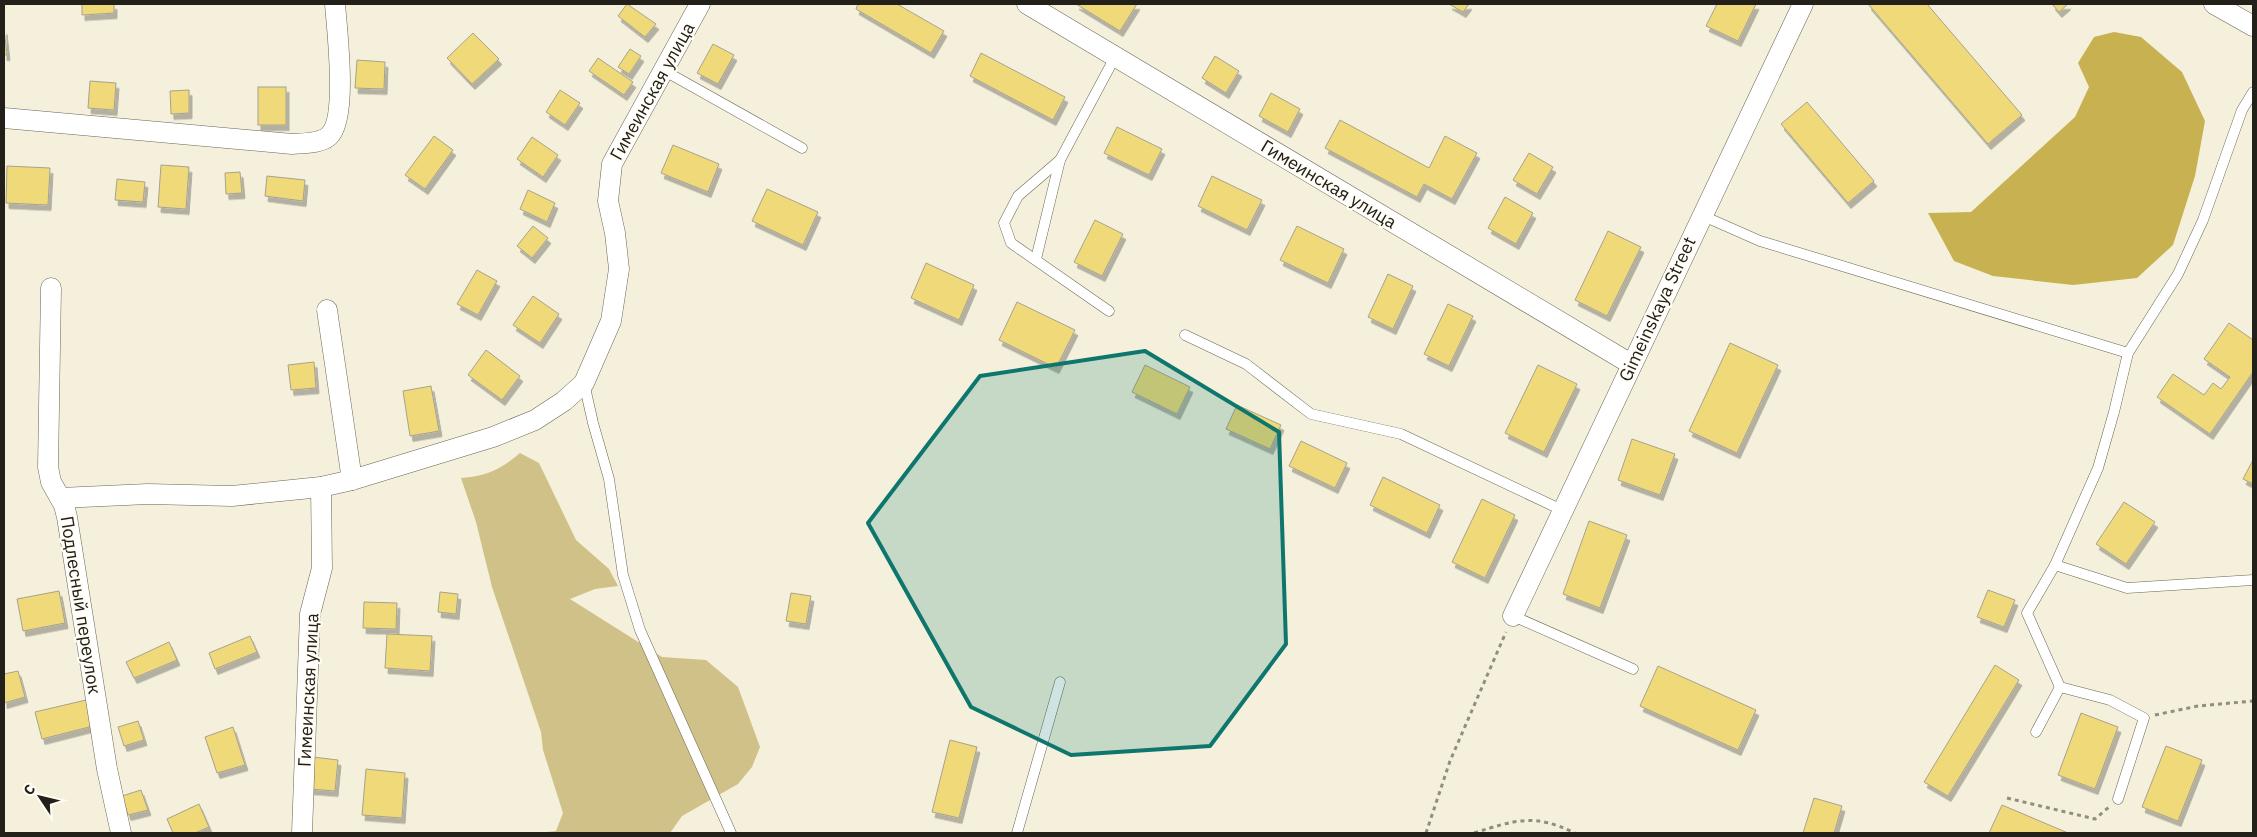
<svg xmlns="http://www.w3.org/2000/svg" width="2257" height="837" viewBox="0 0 2257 837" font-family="'IBM Plex Sans',sans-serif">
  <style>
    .green { fill: #cfc187 }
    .water { fill: #c8b151 }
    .building { fill: #f0d979; stroke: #a6a28f; filter: url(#shadow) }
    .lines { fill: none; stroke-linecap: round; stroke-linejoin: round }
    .service-casing { stroke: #6a6655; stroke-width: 11 }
    .minor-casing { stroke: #6a6655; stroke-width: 21 }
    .path { stroke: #918e80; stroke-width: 3; stroke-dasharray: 4 4; stroke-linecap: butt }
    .service { stroke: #fff; stroke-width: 10 }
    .minor { stroke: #fff; stroke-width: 20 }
    .marked { fill: #0f766e; fill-opacity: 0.2; stroke: #0f766e; stroke-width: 4; stroke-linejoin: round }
    .labels { text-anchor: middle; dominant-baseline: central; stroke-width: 4.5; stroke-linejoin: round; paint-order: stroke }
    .street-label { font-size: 18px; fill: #222019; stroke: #fffdf5 }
  </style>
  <defs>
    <filter id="shadow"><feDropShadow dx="3" dy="5.5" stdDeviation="0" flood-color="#0004"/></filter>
  </defs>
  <rect width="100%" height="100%" fill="#f4f0dc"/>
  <path class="green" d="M520,453L539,463L576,540L609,569L618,586L595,589L570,599L662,657L706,660L738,687L760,747L752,767L738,784L682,816L670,833H537L556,831L563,813L543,750L541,732L492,587L476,522L461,478C487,476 500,470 520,453Z"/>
  <polygon class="water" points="2114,32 2141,37 2182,72 2205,121 2195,176 2173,245 2137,278 2073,285 1993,276 1954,261 1928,213 1971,212 2075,117 2089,87 2078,63 2094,37"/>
  <g class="building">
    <polygon points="82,4 114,4 114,13 82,15"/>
    <polygon points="627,4 656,24 645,37 618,16"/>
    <polygon points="858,4 897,4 944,31 931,53 856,9"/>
    <polygon points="1076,4 1137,4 1120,31"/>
    <polygon points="1449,4 1469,4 1463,12"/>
    <polygon points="1717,4 1756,4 1738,41 1706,26"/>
    <polygon points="1868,4 1927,4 2022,115 1988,144"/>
    <polygon points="2052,4 2068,4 2059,12"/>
    <polygon points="4,29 7,55 4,55"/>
    <polygon points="473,33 499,59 472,84 447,58"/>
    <polygon points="713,44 734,55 718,84 697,73"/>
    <polygon points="630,49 641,56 629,74 618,67"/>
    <polygon points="981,53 1065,97 1053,120 970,76"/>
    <polygon points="1215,56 1239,71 1226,93 1202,78"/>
    <polygon points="598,58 633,82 624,95 589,71"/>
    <polygon points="357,60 385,62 384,89 355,88"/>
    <polygon points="90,81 116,83 114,110 88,108"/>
    <rect x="258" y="87" width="28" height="38"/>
    <polygon points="189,90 189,113 171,114 170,91"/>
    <polygon points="560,90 580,103 565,125 546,112"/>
    <polygon points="1271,93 1300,109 1288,132 1259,116"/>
    <polygon points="1807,102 1874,181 1848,203 1781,124"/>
    <polygon points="1340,120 1429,168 1445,136 1477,153 1452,199 1424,184 1417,197 1325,148"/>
    <polygon points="1117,127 1162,149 1149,175 1104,153"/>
    <polygon points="434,136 453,150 425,189 405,175"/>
    <polygon points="532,137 558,155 543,177 517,159"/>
    <polygon points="673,145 719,164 708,192 661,173"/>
    <polygon points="1529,153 1553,167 1537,194 1513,180"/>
    <polygon points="161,165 189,167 186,209 158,207"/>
    <polygon points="7,166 50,168 48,205 6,203"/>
    <polygon points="240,172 242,193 226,194 225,173"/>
    <polygon points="267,176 305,180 303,201 265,196"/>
    <polygon points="1212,176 1262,200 1247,230 1198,206"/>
    <polygon points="117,179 145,182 143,202 115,200"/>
    <polygon points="767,189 818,212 803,245 752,221"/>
    <polygon points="528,190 555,203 547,222 520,209"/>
    <polygon points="1505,197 1533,213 1516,244 1488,228"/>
    <polygon points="1095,220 1123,234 1102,276 1074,262"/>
    <polygon points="533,226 548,238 532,258 517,246"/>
    <polygon points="1297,226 1344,249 1328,283 1280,260"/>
    <polygon points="1608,231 1641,247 1607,316 1575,300"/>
    <polygon points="926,263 974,285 959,320 911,298"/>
    <polygon points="477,270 497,281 478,315 457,304"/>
    <polygon points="1388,274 1413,286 1393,329 1368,317"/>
    <polygon points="533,296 559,314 540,343 513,325"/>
    <polygon points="1017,302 1075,330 1056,368 999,340"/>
    <polygon points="1448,304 1473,316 1449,366 1424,354"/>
    <polygon points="2229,323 2253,340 2253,372 2210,434 2157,397 2173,374 2204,395 2213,383 2221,389 2230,377 2204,359"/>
    <polygon points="1730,343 1778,365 1737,453 1689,431"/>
    <polygon points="486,350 520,376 502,400 468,375"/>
    <polygon points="314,362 316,388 291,390 288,365"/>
    <polygon points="1145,365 1190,387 1177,414 1132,392"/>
    <polygon points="1538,365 1577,384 1544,452 1505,433"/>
    <polygon points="431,386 439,431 410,436 403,391"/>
    <polygon points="1237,405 1281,425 1270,449 1226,429"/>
    <polygon points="1632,439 1675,454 1660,495 1618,480"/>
    <polygon points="1301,441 1347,463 1335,488 1289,466"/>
    <polygon points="2253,460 2253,484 2243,479"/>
    <polygon points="1383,477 1440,505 1427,533 1370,505"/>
    <polygon points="1482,499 1515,515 1485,578 1452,562"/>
    <polygon points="2124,502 2155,522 2126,564 2096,544"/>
    <polygon points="1589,521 1627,535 1600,608 1563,594"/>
    <polygon points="1988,590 2015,600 2004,627 1977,617"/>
    <polygon points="59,591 65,623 23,631 17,599"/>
    <polygon points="440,592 458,594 456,614 438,612"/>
    <polygon points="791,593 811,596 806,624 786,621"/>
    <polygon points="364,602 397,603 396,629 363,628"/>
    <polygon points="387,634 432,636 430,671 385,668"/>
    <polygon points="250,636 257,652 215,669 209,653"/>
    <polygon points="169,642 177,660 134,678 126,662"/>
    <polygon points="1995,665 2019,680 1948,796 1924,782"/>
    <polygon points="1658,666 1756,710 1738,750 1640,706"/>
    <polygon points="18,671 25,697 4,703 4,674"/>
    <polygon points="86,700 93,726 42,739 35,712"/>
    <polygon points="2081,713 2118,727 2095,789 2058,775"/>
    <polygon points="138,721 144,740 124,746 118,727"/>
    <polygon points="233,727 245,765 217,773 205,737"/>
    <polygon points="950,740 977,747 959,818 932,812"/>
    <polygon points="2166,746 2202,760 2178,821 2142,807"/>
    <polygon points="313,757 338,760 335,791 310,789"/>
    <polygon points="366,769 405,773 402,818 362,815"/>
    <polygon points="141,790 148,810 128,815 122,796"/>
    <polygon points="1814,798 1842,806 1834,833 1803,833"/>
    <polygon points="199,804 209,827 195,833 173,833 167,819"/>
    <polygon points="2002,805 2068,833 1989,833"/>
  </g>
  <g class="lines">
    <g class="service-casing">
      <g id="service">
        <polyline points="663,70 802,148"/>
        <polyline points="1060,160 1018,196 1004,223 1011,243 1109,311"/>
        <polyline points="1701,215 1760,241 2128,353"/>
        <polyline points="1036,259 1060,160 1115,57"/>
        <polyline points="1185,335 1246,364 1311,414 1401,434 1562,510"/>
        <polyline points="584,383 593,423 609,479 623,575 640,630 731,833"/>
        <polyline points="2055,565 2127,588 2253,580"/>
        <polyline points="1513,616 1633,669"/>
        <polyline points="2036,732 2060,687"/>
        <polyline points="2118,799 2144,718 2110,700 2060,687 2027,613 2055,565 2098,468 2114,412 2128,353 2178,274 2203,220 2242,110 2253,92"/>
        <polyline points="1017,833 1060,682"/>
      </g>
    </g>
    <g class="minor-casing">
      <g id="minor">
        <polyline points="1027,4 1631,364"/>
        <polyline points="2214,4 2253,26"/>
        <path d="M4,118L292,144C303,143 320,144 329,136C348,119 337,30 335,4"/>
        <polyline points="51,288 48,467 51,482 64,505 67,517 107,769 121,833"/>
        <polyline points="327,310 352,480"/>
        <polyline points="60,498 148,494 232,496 321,487 352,480 493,437 535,420 564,401 584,383 611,321 619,269 615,233 608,201 612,164 700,4"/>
        <polyline points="1513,616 1803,4"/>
        <polyline points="302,833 310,614 322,568 321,487"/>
      </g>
    </g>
    <g class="path">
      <polyline points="2155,715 2198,706 2253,701"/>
      <polyline points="2007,798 2095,819 2109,807"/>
      <polyline points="1426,833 1450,761 1506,632"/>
      <path d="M1474,833C1516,820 1533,813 1575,833"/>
    </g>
    <use href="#service" class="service"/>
    <use href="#minor" class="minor"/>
  </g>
  <path class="marked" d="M1145,351L1279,432L1286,644L1210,746L1071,755L971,707L868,523L980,376Z"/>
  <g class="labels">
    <g class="street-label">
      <text transform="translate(652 91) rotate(-61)">Гимеинская улица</text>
      <text transform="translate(1329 184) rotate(31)">Гимеинская улица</text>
      <text transform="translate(1657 309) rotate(-65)">Gimeinskaya Street</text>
      <text transform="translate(81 605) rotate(81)">Подлесный переулок</text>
      <text transform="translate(308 690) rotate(-87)">Гимеинская улица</text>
    </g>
  </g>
  <rect width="2257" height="837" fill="none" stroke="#222019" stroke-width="10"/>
  <g transform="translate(40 797) rotate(305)" stroke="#fffdf5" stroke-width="4" paint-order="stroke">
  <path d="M0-4L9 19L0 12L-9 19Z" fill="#222019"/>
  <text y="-8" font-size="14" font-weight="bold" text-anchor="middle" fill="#222019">С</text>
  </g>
</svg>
